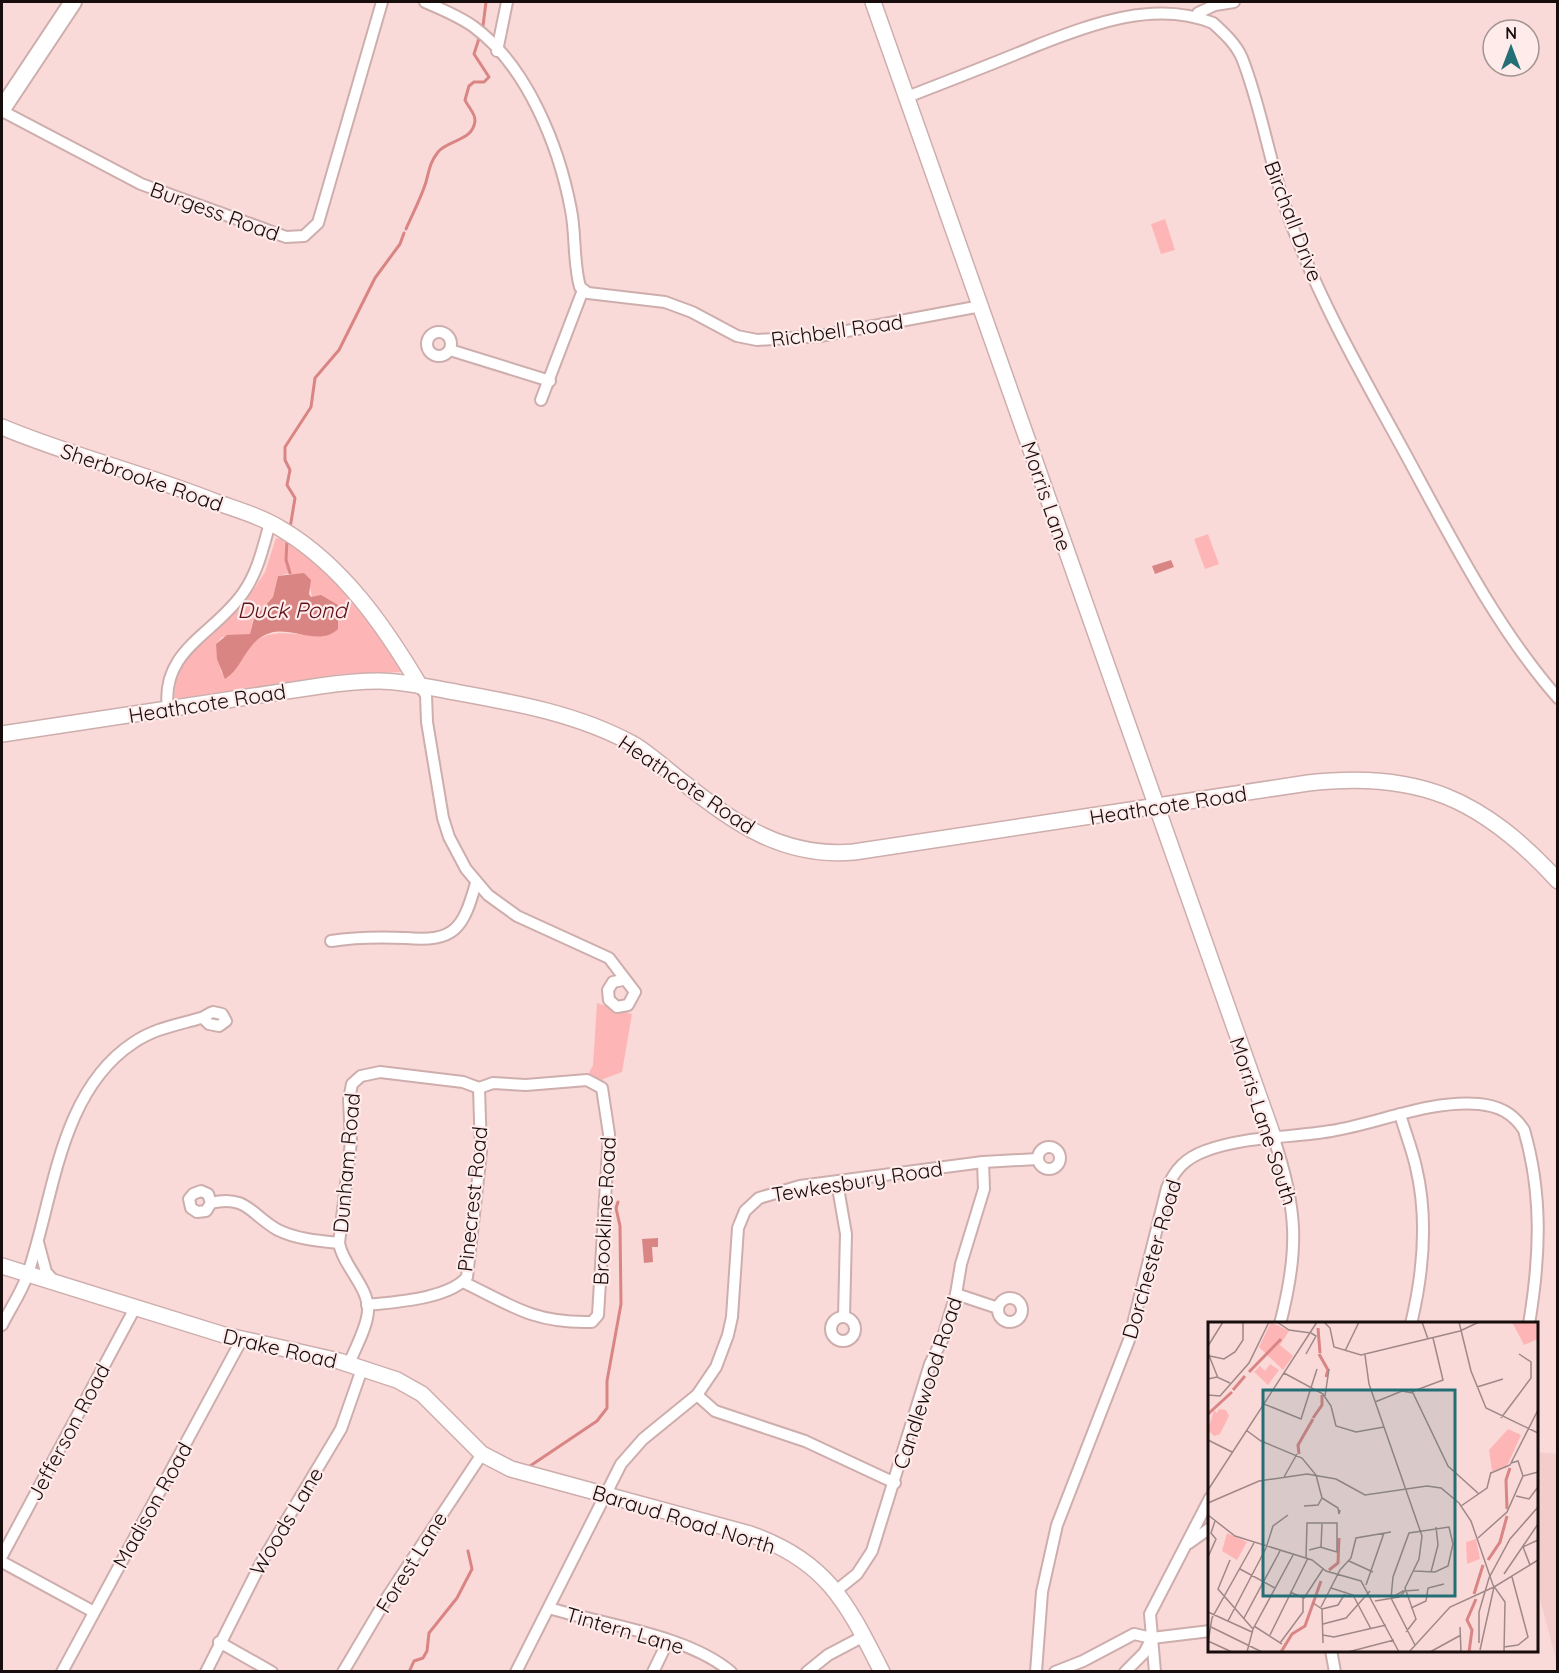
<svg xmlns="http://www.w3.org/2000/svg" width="1559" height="1673" viewBox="0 0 1559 1673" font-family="Quicksand,sans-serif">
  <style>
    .built { fill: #f4cccb }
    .green { fill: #fdb6b5; fill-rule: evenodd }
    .water { fill: #d98584 }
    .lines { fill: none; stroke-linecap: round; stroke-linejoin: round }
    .stream { stroke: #d98584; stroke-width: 3 }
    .street-casing { stroke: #cdaead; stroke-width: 14 }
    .secondary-casing { stroke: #cdaead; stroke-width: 18 }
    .primary-casing { stroke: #cdaead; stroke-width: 20 }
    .street { stroke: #fff; stroke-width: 10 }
    .secondary { stroke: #fff; stroke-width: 15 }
    .primary { stroke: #fff; stroke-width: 16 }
    .labels { text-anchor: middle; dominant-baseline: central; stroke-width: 4.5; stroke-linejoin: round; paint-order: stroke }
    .street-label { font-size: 21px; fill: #170d0d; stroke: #feebea }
    .water-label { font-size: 22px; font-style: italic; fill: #5d1119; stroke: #feebea }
    .inset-river { fill: none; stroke: #d98584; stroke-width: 3 }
    .inset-road { fill: none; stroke: #9f8887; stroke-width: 1.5 }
    .view { fill: #246e75; fill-opacity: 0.15; stroke: #246e75; stroke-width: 3 }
    .inset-edge { fill: none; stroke: #170d0d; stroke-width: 3 }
  </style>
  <rect width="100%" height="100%" fill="#fadad9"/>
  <polygon class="built" points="1537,1452 1557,1454 1557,1663 1537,1588"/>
  <g class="green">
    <polygon points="1165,219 1175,250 1161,254 1151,224"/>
    <polygon points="1208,534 1219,564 1205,569 1194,539"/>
    <path d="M276,538C317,544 377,632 401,665V672L340,674L174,699L177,673L183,662L242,607L265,572ZM290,573L310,587L312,597L319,596L313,636C264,629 253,633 228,678L221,672L216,644L222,637L250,634L253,618L273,597L278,576Z"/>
    <polygon points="597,1003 632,1014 622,1072 601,1080 589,1073 593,1065"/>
  </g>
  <g class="water">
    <polygon points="1171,560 1174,567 1155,574 1152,566"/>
    <path d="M304,573L311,580L309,594L311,597L321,595L338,605V629C319,647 292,626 270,633C247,639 242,670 225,679L217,659L216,644L227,635L250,634L254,618L273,597L278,576Z"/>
    <polygon points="658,1238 658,1247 652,1247 653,1262 644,1263 642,1239"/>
  </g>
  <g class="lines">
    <g class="stream">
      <path d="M406,229C413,213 421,198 426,182C429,171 430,162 438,152C448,140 473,141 475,121C476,114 468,107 465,100L469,86L474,82H484L489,77L474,54L483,26L486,2"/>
      <polyline points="290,528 295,498 287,485 290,470 285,460 285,447 311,407 315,378 339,350 375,278 400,244 404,233"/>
      <polyline points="287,540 286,560 290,573"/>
      <polyline points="530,1466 597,1421 607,1408 607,1381 621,1304 620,1226 616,1208 618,1202"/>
      <polyline points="409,1672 414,1661 423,1658 427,1651 429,1633 457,1598 472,1569 468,1551"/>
    </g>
    <g class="street-casing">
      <g id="street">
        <path d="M425,2C441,9 459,16 474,27C527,66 559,146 571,210C576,235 573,262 580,287L588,293L665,302L692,312L737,336L757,340L820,336L981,306"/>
        <polyline points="1198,13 1215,5 1234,2"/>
        <polyline points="497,51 507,2"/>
        <path d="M907,97C951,80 995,63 1038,45C1094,23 1156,0 1213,23C1224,33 1236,44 1242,58C1263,111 1270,169 1291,223C1321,304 1365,380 1406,455C1450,536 1497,629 1558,698"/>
        <polyline points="2,111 141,184 286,237 304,236 318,223 382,2"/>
        <circle cx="439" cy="344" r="12"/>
        <polyline points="450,350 550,381"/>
        <polyline points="541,400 583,290"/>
        <polyline points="420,686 426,695 427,722 443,818 449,837 466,869 488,895 517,916 609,958 635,992 628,1005 617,1007 609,1000 608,990 613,982 623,980"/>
        <path d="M168,709C160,650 215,634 243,593C258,572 263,547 270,523"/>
        <path d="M331,941C356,937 381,937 406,938C455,942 463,929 476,883"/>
        <path d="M1400,1114C1405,1132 1412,1149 1416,1167C1428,1217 1423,1274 1411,1324"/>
        <path d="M1274,1139C1298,1210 1299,1251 1280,1324"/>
        <circle cx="1049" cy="1158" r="11"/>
        <polyline points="837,1182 846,1234 844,1317"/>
        <path d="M211,1203L208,1194L201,1191L193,1194L189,1199L191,1208L197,1212L206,1211L211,1203C247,1194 252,1216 278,1230C296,1239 319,1241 339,1243"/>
        <polyline points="38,1242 46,1272 54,1281"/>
        <path d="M463,1282C509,1304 531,1322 585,1322H592L598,1315L609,1134L602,1088L587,1080L526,1085L493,1083L479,1088"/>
        <polyline points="956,1294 998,1308"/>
        <circle cx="1010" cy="1310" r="12"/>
        <path d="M367,1305C394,1302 449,1299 467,1277L481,1152L479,1088"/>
        <circle cx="843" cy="1329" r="12"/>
        <path d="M2,1325C10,1309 21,1293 27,1276C54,1200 58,1093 133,1043C155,1028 177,1025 201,1018C205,1017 209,1013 213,1012L222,1014L226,1021L219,1026L209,1024L203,1018"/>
        <path d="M349,1364C355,1348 367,1328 368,1311C369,1287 343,1266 339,1243L351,1142L349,1099L352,1084L361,1076L380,1072L463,1082L479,1088"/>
        <polyline points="697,1395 715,1411 805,1441 895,1483"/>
        <polyline points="1189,1543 1210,1528"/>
        <polyline points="2,1556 135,1308"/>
        <polyline points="2,1562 94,1612"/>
        <polyline points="837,1590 857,1574 872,1551 930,1364 942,1340 956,1294 961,1264 984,1189 983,1162"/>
        <path d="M549,1608C604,1625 688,1635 731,1672"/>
        <polyline points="219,1642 272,1672"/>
        <polyline points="1331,1650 1335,1672"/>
        <polyline points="62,1672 242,1339"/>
        <polyline points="206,1672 261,1563 341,1429 362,1369"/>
        <polyline points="343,1672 388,1596 482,1454"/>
        <polyline points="516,1672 621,1464 643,1439 697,1395 716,1367 728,1335 732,1317 738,1228 745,1211 759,1198 800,1186 983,1162 1038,1159"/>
        <polyline points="653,1672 668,1641"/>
        <polyline points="807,1672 828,1655 864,1636"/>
        <path d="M1036,1672L1042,1592L1057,1525L1129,1340L1167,1188C1175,1169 1186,1158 1205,1151C1244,1136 1290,1138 1331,1131C1380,1123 1428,1100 1479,1104C1499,1106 1513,1113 1524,1130C1543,1195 1540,1258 1529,1324"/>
        <polyline points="1055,1672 1083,1661 1134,1634 1152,1638 1210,1631"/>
        <polyline points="1125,1672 1144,1653 1152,1638"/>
        <polyline points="1155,1672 1150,1614 1210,1498"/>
      </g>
    </g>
    <g class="secondary-casing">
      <g id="secondary">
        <polyline points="873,2 1274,1139"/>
        <path d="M2,427C71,456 146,474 216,502C238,510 263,517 283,530C343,566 385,627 420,686"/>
        <path d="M2,734L320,686C340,683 359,681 379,681C405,681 430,688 455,692C516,703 578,714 633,744C651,755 667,770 684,783C737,825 784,858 854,852L1308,783C1418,770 1483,799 1558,881"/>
        <path d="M2,1266L224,1335L339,1361L397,1380L422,1394L482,1454L511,1469L750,1534C827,1561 847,1603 882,1672"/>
      </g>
    </g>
    <g class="primary-casing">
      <polyline id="primary" points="2,109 73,2"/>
    </g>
    <use href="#street" class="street"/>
    <use href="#secondary" class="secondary"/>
    <use href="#primary" class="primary"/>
  </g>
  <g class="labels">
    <g class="street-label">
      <text transform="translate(215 211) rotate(20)">Burgess Road</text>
      <text transform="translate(1294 221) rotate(69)">Birchall Drive</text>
      <text transform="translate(837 330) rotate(-8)">Richbell Road</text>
      <text transform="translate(142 477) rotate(19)">Sherbrooke Road</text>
      <text transform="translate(1047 496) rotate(71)">Morris Lane</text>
      <text transform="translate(207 703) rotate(-9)">Heathcote Road</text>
      <text transform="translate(687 784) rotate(34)">Heathcote Road</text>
      <text transform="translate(1168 805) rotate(-9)">Heathcote Road</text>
      <text transform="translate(1264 1121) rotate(72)">Morris Lane South</text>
      <text transform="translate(346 1163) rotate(-85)">Dunham Road</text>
      <text transform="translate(857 1181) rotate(-9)">Tewkesbury Road</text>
      <text transform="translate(472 1199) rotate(-84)">Pinecrest Road</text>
      <text transform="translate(604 1211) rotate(-87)">Brookline Road</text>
      <text transform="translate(1151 1259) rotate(-74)">Dorchester Road</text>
      <text transform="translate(280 1348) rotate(13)">Drake Road</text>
      <text transform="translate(927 1383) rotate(-72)">Candlewood Road</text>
      <text transform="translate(68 1432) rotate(-62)">Jefferson Road</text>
      <text transform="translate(152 1505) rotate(-61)">Madison Road</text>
      <text transform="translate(684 1519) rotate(17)">Baraud Road North</text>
      <text transform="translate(286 1521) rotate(-59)">Woods Lane</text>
      <text transform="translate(411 1562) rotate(-58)">Forest Lane</text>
      <text transform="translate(625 1630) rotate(16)">Tintern Lane</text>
    </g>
    <g class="water-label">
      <text x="292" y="610">Duck Pond</text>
    </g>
  </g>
  <g transform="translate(1208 1322)">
    <rect width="330" height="330" fill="#fadad9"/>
    <path d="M63,0L81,9L72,23L85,34L75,48L51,25ZM304,0H330V17L316,23ZM62,42L71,48L60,63L46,50L52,44L57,49ZM11,87L18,88L21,94L12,112L6,114L0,108L6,88L9,91ZM300,107L313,113L298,146L284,149L281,128ZM19,211L39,220L29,238L14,229ZM268,217L272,237L259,242L258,220Z" fill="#fdb6b5"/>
    <path class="inset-river" d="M110,6L112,31M111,32L120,48L118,55M41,50L73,17M25,68L37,54M0,92L24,70M105,96L114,83V73M91,132L90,123L105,97M299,187L298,158L302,146M280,238L292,220L299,194M121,248L130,241L131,216M266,272L275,243M73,330L84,312L97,304L113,259M261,330L264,308L259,298L268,277"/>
    <path class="inset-road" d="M69,0L81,8L103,11M116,0L122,6L126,25L153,33L252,9L271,0M214,0L220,17M251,0L263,49L278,86L330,111M0,24L15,0M137,29L151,0M0,31L10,56M98,32L108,14L103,11M157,33L161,62L214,214L211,237L197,266L208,297L198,310M2,34L16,37L27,30L35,18V0M76,51L115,72L123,84L128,104L148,110L176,105M0,57L9,55L22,61M269,65L295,57M203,70L235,58L225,16M0,73L12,74L41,41L61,0M117,74L121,47M167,80L194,69L205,71L240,144L271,172M56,82L93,97L109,47M293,96L323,56V40L311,32M38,108L53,119L94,136L108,153L114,176L130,186L131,192L132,188M0,118L24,130M303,141L310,139L315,154M283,151L302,143L330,88M76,155L89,132M0,168L109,0M308,174L321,177L330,165M0,181L51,159L99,152L128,157L157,173L219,164L233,166L251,181L263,199L285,263L297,280L296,330M96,184L110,183L114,176M253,184L279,166L283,150M0,193L27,214L104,238L118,249L153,259L191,330M270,216L299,190L315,154L330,150M101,228L113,225L114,202M0,235L8,217L3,211L7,199M98,236L99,201H129V230L112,225M22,238L10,267L45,307M141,239L165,250M322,243L315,225L330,218M32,247L67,266M206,249L227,250L240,244L245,222L241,205L201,211L185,255L183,276L207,323M223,250L230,223L228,205M296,252L330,202M158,263L176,211M123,266L145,273L163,307M82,270L96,276L115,247M183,276L195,269L211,268M167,279L191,275L197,269M105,281L114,287L115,321M113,285L132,248L143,236L148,216L183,210M203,286L218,279L220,266L236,262M114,287L130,283L138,270M0,290L44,310M36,296L72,229M20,299L58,226L65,204L80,193M115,302L138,296L162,269M46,304L74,322M3,305L54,330M252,305L253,330M62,313L100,236M115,313L126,315L178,303M0,319L24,330M0,321L4,296L46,221M72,321L95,290V276M271,321V290L281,256L302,217L330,185M296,325L310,323L320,315L304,255M272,328L286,265L330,238M39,330L45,307L85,233M140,330L186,318M201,330L242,285L286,265M222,330L253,313"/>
    <path class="view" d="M55,68H247V274H55Z"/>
    <rect width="330" height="330" class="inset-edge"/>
  </g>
  <rect width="1559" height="1673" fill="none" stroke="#170d0d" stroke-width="6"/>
  <g transform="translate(1511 48)"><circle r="28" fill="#feebea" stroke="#a29292" stroke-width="1.5"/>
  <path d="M0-4.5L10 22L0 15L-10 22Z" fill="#246e75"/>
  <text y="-9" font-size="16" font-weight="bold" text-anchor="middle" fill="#170d0d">N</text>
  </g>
</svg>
